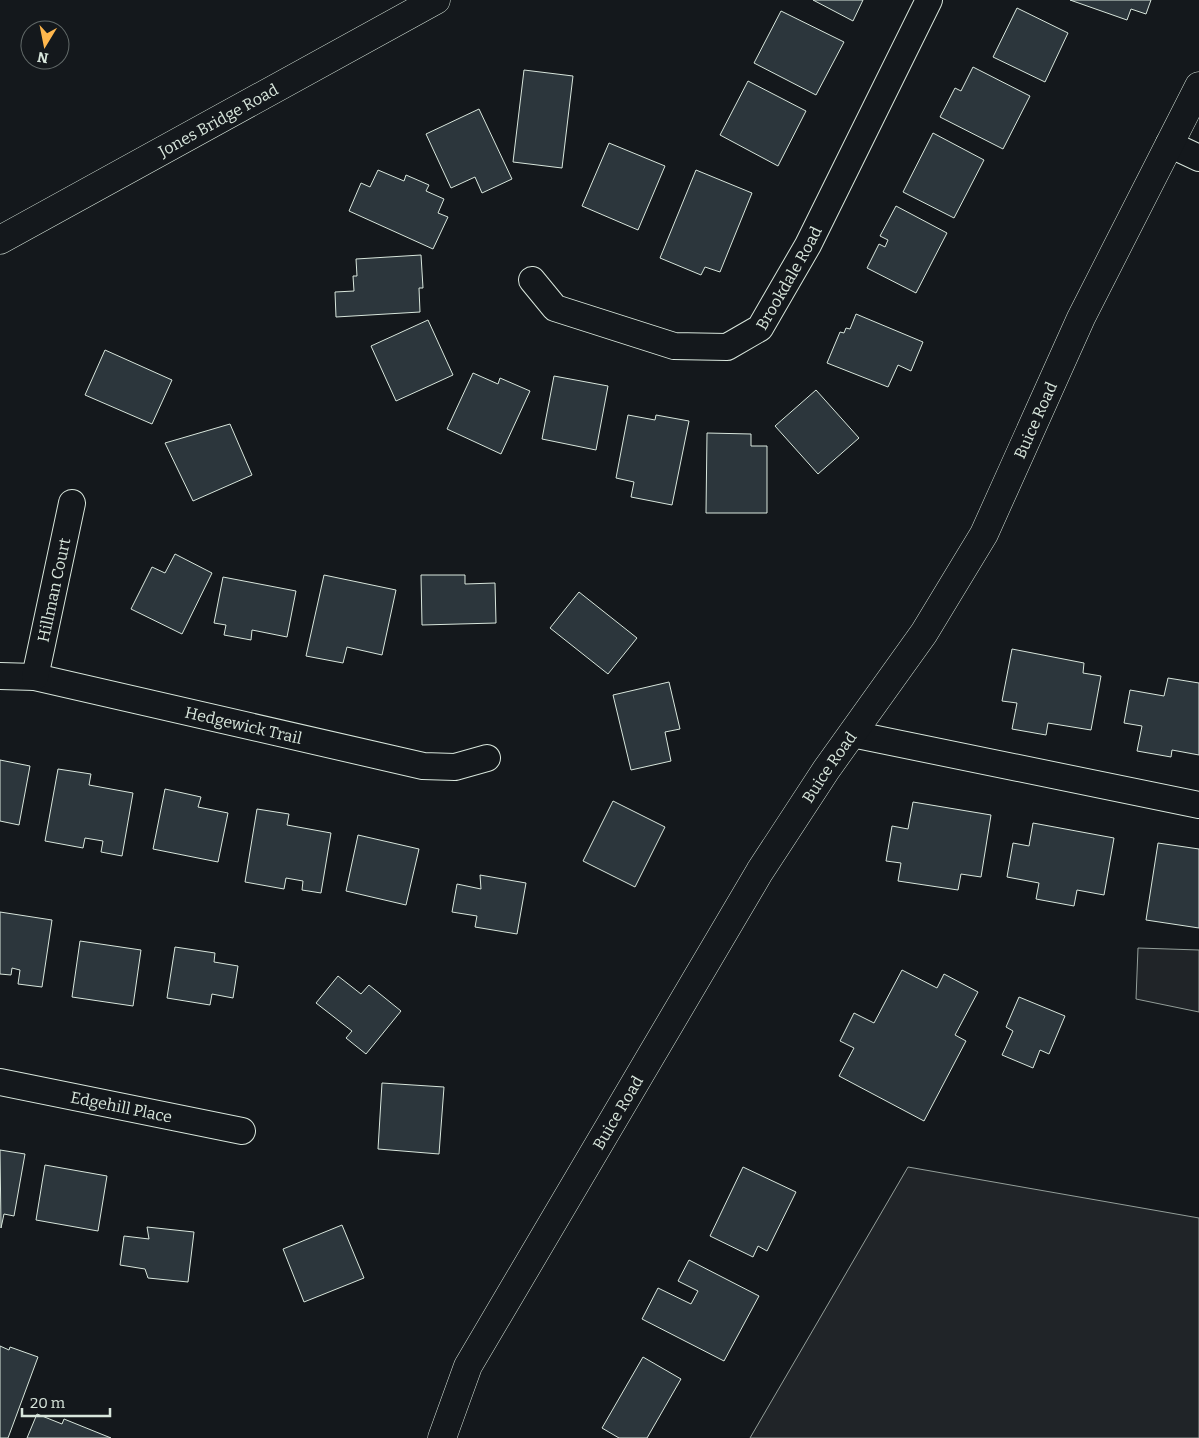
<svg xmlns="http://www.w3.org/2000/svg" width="1199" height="1438" viewBox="0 0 1199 1438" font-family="Bitter,serif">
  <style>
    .green { fill: #202428; stroke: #939e99 }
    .building { fill: #2c363c; stroke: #d8e6dc }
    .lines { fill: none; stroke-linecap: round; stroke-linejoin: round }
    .minor-casing { stroke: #d8e6dc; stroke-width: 28 }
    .tertiary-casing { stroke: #d8e6dc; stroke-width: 29 }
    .secondary-casing { stroke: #d8e6dc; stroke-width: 29 }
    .minor { stroke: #14181c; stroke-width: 26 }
    .tertiary { stroke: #14181c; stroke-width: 28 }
    .secondary { stroke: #14181c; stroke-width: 28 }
    .labels { text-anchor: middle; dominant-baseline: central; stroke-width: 4; stroke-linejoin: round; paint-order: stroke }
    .street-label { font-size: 16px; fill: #d8e6dc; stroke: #14181c }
  </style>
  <rect width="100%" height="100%" fill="#14181c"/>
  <g class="green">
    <polygon points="1138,948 1199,950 1199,1012 1136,999"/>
    <polygon points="908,1167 1199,1218 1199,1438 750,1438"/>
  </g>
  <g class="building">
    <polygon points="813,0 863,0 853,21"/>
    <polygon points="1070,0 1151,0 1146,14 1131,9 1127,20"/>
    <polygon points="1017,8 1068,33 1045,82 993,57"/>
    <polygon points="781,11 844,42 816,95 754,63"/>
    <polygon points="973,67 1030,96 1003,149 940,117 955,88 961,91"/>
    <polygon points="524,70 573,76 562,168 513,162"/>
    <polygon points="748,81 806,111 778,166 720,135"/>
    <polygon points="479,109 512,179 482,193 475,177 451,188 426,134"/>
    <polygon points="933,133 984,160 954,218 903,192"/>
    <polygon points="609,143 665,166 638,230 582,206"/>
    <polygon points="378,170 404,181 406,175 429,185 426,191 444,199 438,213 448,217 433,249 349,211 361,183 370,187"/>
    <polygon points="696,170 752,193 720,272 705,267 701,275 660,258"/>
    <polygon points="896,206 947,233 916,293 867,268 879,244 885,247 888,240 880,236"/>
    <polygon points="421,255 423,288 419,288 420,312 336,317 335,292 354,291 353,276 357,276 356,259"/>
    <polygon points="856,314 923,342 911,371 898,365 888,387 827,363 840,332 844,333 846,328 850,329"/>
    <polygon points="428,320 453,375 396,401 371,346"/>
    <polygon points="105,350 172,380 152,424 85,395"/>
    <polygon points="473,373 498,384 500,378 530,391 501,454 447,429"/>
    <polygon points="554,376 608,386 596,450 542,439"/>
    <polygon points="816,390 859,438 818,474 775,426"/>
    <polygon points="628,415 655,420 656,415 689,421 672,505 631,497 634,482 616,478"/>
    <polygon points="230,424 252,475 193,501 165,443"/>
    <polygon points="707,433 751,434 751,446 767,446 767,513 706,513"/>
    <polygon points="175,554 212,573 182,634 131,609 152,567 165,573"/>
    <polygon points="324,575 396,590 382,655 347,647 343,663 306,656"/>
    <polygon points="421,575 465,575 465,584 495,583 496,623 422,625"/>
    <polygon points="223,577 296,591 287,637 252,630 251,640 224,635 226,625 214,623"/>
    <polygon points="579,592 637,638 608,674 550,628"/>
    <polygon points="1012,649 1084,663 1083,673 1101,676 1091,730 1048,723 1046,735 1012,729 1017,703 1002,701"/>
    <polygon points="1168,678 1199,683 1199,755 1172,750 1171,757 1137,751 1142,726 1124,723 1130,690 1164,696"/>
    <polygon points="669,682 680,729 665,732 671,761 631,770 613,695"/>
    <polygon points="0,760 30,766 19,825 0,821"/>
    <polygon points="58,769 91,774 89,785 133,793 122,856 101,852 103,841 85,838 83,848 45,841"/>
    <polygon points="165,789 201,797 198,807 228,813 218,862 153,849"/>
    <polygon points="613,801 665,827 635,887 583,861"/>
    <polygon points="913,802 991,815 981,877 961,874 958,890 898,881 901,863 886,861 892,826 908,829"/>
    <polygon points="257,809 289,814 287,825 331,833 321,893 302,890 303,881 286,878 284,889 245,882"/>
    <polygon points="1033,823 1114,838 1104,895 1077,890 1074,906 1036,899 1039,883 1007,877 1013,843 1029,846"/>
    <polygon points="358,835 419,849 406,905 346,891"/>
    <polygon points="1158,843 1199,849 1199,928 1146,920"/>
    <polygon points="480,875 526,883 517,934 475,927 477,916 452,912 457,884 481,889"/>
    <polygon points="0,912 52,920 42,987 18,984 20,970 12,968 11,975 0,974"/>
    <polygon points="80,941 141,950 133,1006 72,997"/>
    <polygon points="175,947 215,953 214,962 238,966 233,998 212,994 210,1005 167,998"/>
    <polygon points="902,970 937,988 944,974 978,992 955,1035 966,1041 924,1121 839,1076 854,1048 840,1041 854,1013 874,1023"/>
    <polygon points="338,976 361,994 369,985 401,1011 366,1054 346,1038 352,1031 316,1003"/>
    <polygon points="1019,997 1065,1016 1049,1054 1040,1050 1033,1068 1002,1055 1013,1031 1006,1027"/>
    <polygon points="382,1083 444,1087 439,1154 378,1149"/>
    <polygon points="0,1150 25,1154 14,1216 4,1214 1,1228"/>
    <polygon points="45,1165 107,1176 98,1231 36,1220"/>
    <polygon points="743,1167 796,1192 767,1251 758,1246 753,1257 710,1236"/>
    <polygon points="342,1225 364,1278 304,1302 283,1249"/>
    <polygon points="147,1227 194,1232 188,1282 148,1278 145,1269 120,1265 124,1236 149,1239"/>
    <polygon points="689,1260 759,1296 724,1361 642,1319 658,1288 691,1304 698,1291 678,1281"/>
    <polygon points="0,1346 9,1350 10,1347 38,1357 8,1438 0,1438"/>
    <polygon points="643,1357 681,1379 647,1438 619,1438 602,1428"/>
    <polygon points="37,1414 62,1424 64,1419 111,1438 27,1438"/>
  </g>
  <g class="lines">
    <g class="minor-casing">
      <g id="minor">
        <polyline points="1169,144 1199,158"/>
        <path id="s1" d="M532,280L555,308L674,346L727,347L760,328L808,245L929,0"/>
        <path id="s2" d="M0,676L35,677L423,766L455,767L487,758"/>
        <path id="s3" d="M35,677L72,503"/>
        <polyline points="852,734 1199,805"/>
        <path id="s4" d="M0,1082L242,1131"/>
      </g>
    </g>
    <g class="tertiary-casing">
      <g id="tertiary">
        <path id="s5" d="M442,1438L468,1366L760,871L826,770L924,633L984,534L1081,318L1199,86"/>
      </g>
    </g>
    <g class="secondary-casing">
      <g id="secondary">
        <path id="s6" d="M0,240L436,0"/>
      </g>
    </g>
    <use href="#minor" class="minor"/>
    <use href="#tertiary" class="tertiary"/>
    <use href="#secondary" class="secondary"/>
  </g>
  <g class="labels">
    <g class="street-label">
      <text stroke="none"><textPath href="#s6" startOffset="249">Jones Bridge Road</textPath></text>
      <text stroke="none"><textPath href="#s1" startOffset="310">Brookdale Road</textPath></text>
      <text stroke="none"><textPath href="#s5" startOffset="1181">Buice Road</textPath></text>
      <text stroke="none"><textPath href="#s3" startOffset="89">Hillman Court</textPath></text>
      <text stroke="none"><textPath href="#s2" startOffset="249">Hedgewick Trail</textPath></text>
      <text stroke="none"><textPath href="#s5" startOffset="776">Buice Road</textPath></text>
      <text stroke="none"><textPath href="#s4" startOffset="124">Edgehill Place</textPath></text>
      <text stroke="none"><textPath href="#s5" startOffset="371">Buice Road</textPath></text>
    </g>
  </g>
  <g transform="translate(45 45) rotate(190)"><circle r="24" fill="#14181c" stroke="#626a69"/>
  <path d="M0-4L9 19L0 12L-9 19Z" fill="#ffb74d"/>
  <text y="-8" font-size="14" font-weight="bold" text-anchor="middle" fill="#d8e6dc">N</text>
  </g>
  <path d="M22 1408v8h88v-8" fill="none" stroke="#d8e6dc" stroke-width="2.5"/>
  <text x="30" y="1408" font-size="15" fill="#d8e6dc" stroke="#14181c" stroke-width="4" paint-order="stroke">20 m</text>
</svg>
